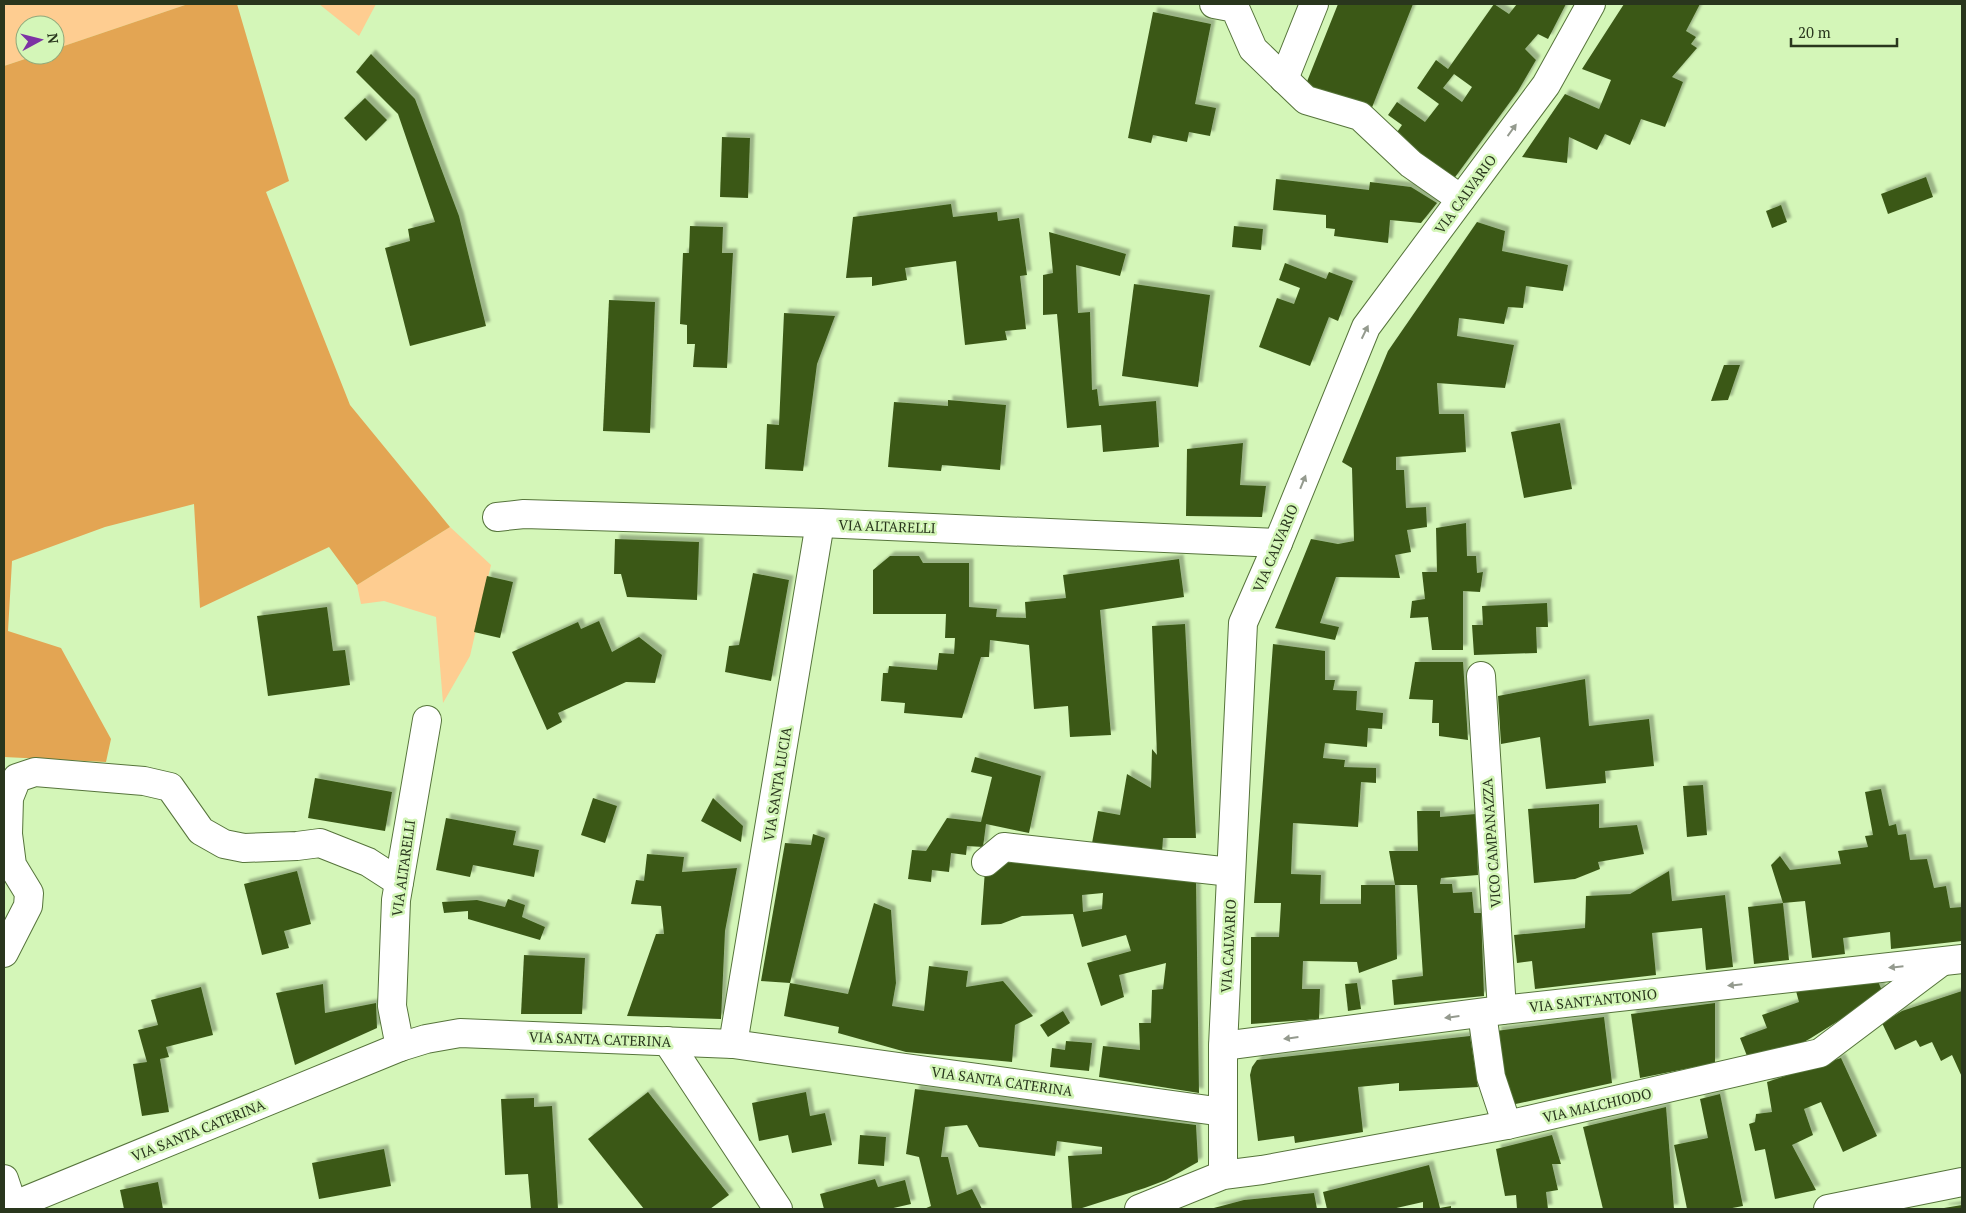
<svg xmlns="http://www.w3.org/2000/svg" width="1966" height="1213" viewBox="0 0 1966 1213" font-family="'PT Serif',serif">
  <style>
    .green { fill: #fecd91 }
    .forest { fill: #e3a553 }
    .building { fill: #3b5919; fill-rule: evenodd; filter: url(#shadow) }
    .lines { fill: none; stroke-linecap: round; stroke-linejoin: round }
    .minor-casing { stroke: #56743b; stroke-width: 30 }
    .minor { stroke: #fff; stroke-width: 28 }
    .oneway { fill: #949a8e }
    .labels { text-anchor: middle; dominant-baseline: central; stroke-width: 5; stroke-linejoin: round; paint-order: stroke }
    .street-label { font-size: 14px; fill: #29361d; stroke: #d4f6b8 }
  </style>
  <defs>
    <filter id="shadow"><feDropShadow dx="4.5" dy="-4.5" stdDeviation="1" flood-color="#0004"/></filter>
  </defs>
  <rect width="100%" height="100%" fill="#d4f6b8"/>
  <g class="green">
    <polygon points="4,4 188,4 55,49 55,25 25,25 25,55 37,55 4,66"/>
    <polygon points="319,4 376,4 359,36"/>
    <polygon points="450,527 491,565 470,656 443,703 436,617 384,601 361,604 357,585"/>
  </g>
  <polygon class="forest" points="188,4 237,4 289,181 266,192 350,405 450,527 357,585 329,547 200,608 194,504 105,527 12,561 8,631 61,648 111,739 106,762 4,757 4,66 37,55 55,55 55,49"/>
  <g class="building">
    <polygon points="1338,4 1413,4 1371,110 1306,84"/>
    <path d="M1494,4L1509,14L1517,4H1566L1548,39L1538,34L1525,49L1536,60L1518,91L1453,180L1393,138L1402,125L1388,115L1397,102L1425,122L1439,104L1417,88L1436,60L1448,69ZM1454,74L1472,87L1462,102L1443,88Z"/>
    <polygon points="1624,4 1700,4 1686,31 1696,37 1691,44 1697,48 1672,77 1683,82 1665,127 1641,119 1630,145 1605,134 1597,150 1569,137 1567,163 1522,157 1565,94 1599,109 1611,80 1582,69"/>
    <polygon points="1153,12 1211,24 1195,104 1216,108 1210,136 1189,132 1187,142 1153,135 1151,143 1128,138"/>
    <polygon points="371,54 415,99 459,216 486,326 410,346 385,248 410,241 408,229 435,222 398,114 356,72"/>
    <polygon points="365,98 387,120 366,141 344,118"/>
    <polygon points="722,137 750,138 748,198 720,197"/>
    <polygon points="1926,177 1933,197 1888,214 1881,194"/>
    <polygon points="1276,179 1369,190 1370,182 1411,187 1437,203 1421,223 1390,220 1388,243 1334,236 1335,229 1326,228 1326,215 1273,210"/>
    <polygon points="951,204 953,217 997,212 998,221 1019,218 1027,275 1020,276 1026,329 1005,331 1007,340 965,345 956,261 905,268 907,280 872,286 872,277 846,278 853,217"/>
    <polygon points="1781,205 1787,222 1772,228 1766,211"/>
    <polygon points="1477,222 1505,231 1502,251 1568,265 1563,291 1526,286 1523,308 1508,307 1504,324 1459,318 1457,336 1514,345 1505,388 1437,383 1439,414 1464,414 1466,452 1396,457 1396,470 1404,470 1406,508 1426,507 1427,527 1407,530 1411,552 1395,555 1400,578 1336,577 1320,623 1339,627 1335,640 1275,628 1311,539 1338,544 1354,541 1352,468 1342,462 1388,351"/>
    <polygon points="690,226 723,227 722,253 733,253 727,368 693,367 695,344 687,344 687,325 680,324 683,253 689,253"/>
    <polygon points="1234,226 1263,229 1261,250 1232,247"/>
    <polygon points="1049,232 1126,254 1120,276 1076,265 1078,313 1090,312 1092,390 1097,389 1099,406 1156,401 1159,447 1103,452 1101,425 1067,428 1057,314 1043,315 1043,275 1053,273"/>
    <polygon points="1285,263 1326,279 1329,272 1353,281 1338,321 1329,317 1310,366 1259,347 1277,298 1294,304 1300,288 1279,280"/>
    <polygon points="1134,284 1210,295 1198,387 1122,376"/>
    <polygon points="609,300 655,302 650,433 603,431"/>
    <polygon points="784,313 835,316 817,364 803,471 765,469 767,424 779,425"/>
    <polygon points="1724,365 1740,365 1728,400 1711,401"/>
    <polygon points="948,400 1006,405 1000,470 942,465 941,471 888,467 894,402 948,406"/>
    <polygon points="1560,423 1572,489 1524,498 1511,432"/>
    <polygon points="1243,443 1240,485 1266,486 1262,517 1186,516 1187,449"/>
    <polygon points="1466,523 1467,556 1476,556 1477,573 1483,572 1480,592 1463,591 1463,650 1432,650 1428,617 1410,618 1412,601 1425,599 1422,572 1437,572 1436,528"/>
    <polygon points="615,539 699,542 697,600 627,597 621,574 614,574"/>
    <polygon points="890,556 919,556 923,563 969,563 969,607 997,609 996,617 1026,618 1025,602 1066,598 1063,575 1179,559 1184,597 1100,610 1111,735 1070,737 1068,706 1034,709 1029,645 990,640 989,657 981,657 962,718 904,713 905,703 881,701 883,673 888,673 889,666 937,670 939,653 954,654 955,638 945,638 946,614 873,614 873,570"/>
    <polygon points="753,573 789,580 771,681 725,672 729,646 739,645"/>
    <polygon points="487,576 513,582 500,638 474,632"/>
    <polygon points="1547,603 1548,627 1536,627 1537,653 1474,655 1472,625 1483,625 1482,606"/>
    <polygon points="327,607 333,651 345,650 350,685 268,696 257,616"/>
    <polygon points="599,621 612,652 639,637 662,655 655,683 626,682 558,713 562,722 547,730 512,652 578,622 581,629"/>
    <polygon points="1185,624 1196,838 1163,838 1162,853 1092,843 1098,811 1120,815 1127,774 1151,788 1152,749 1157,755 1152,626"/>
    <polygon points="1273,644 1325,651 1325,680 1335,680 1333,690 1357,691 1356,710 1383,713 1382,729 1368,728 1367,747 1325,743 1323,758 1345,760 1344,767 1376,768 1376,783 1361,782 1358,827 1293,823 1291,874 1321,875 1320,904 1361,904 1361,885 1395,885 1397,959 1359,973 1357,962 1303,961 1302,989 1320,989 1319,1019 1251,1024 1251,937 1279,937 1281,903 1254,903"/>
    <polygon points="1415,662 1463,662 1468,740 1439,736 1439,723 1432,723 1433,700 1409,699"/>
    <polygon points="1585,679 1589,726 1649,719 1654,766 1605,771 1606,783 1546,789 1540,737 1501,744 1498,696"/>
    <polygon points="975,757 1041,776 1029,833 986,824 983,847 967,846 966,855 951,853 949,872 932,870 931,882 908,879 912,850 926,851 947,818 981,822 992,777 971,772"/>
    <polygon points="315,778 392,792 385,831 308,818"/>
    <polygon points="1703,785 1707,835 1687,837 1683,786"/>
    <polygon points="1881,789 1889,826 1896,824 1898,835 1906,834 1910,860 1927,859 1934,888 1946,886 1950,908 1962,907 1962,941 1891,949 1890,932 1843,938 1845,954 1812,958 1805,901 1783,903 1771,865 1780,856 1790,870 1841,864 1838,851 1868,847 1865,836 1873,835 1865,792"/>
    <polygon points="593,798 617,806 605,843 581,835"/>
    <polygon points="713,798 743,826 741,842 701,821"/>
    <polygon points="1599,804 1599,828 1637,825 1644,854 1598,862 1600,869 1575,879 1534,883 1528,809"/>
    <polygon points="1417,811 1440,811 1440,817 1476,814 1478,875 1441,878 1440,884 1452,884 1453,893 1472,892 1474,913 1481,913 1484,996 1394,1005 1392,980 1423,976 1417,885 1395,885 1389,851 1418,851"/>
    <polygon points="446,818 516,831 513,845 539,850 534,877 473,865 470,877 436,870"/>
    <polygon points="813,834 825,838 790,983 848,994 874,903 891,910 896,983 892,1006 924,1011 929,966 968,971 966,987 1003,981 1033,1016 1015,1025 1012,1062 906,1052 838,1033 839,1027 784,1016 790,983 761,981 785,843 811,845"/>
    <polygon points="647,854 684,857 682,872 737,868 725,931 721,1019 627,1016 656,934 664,934 661,906 631,904 636,880 644,881"/>
    <path d="M1003,862L1106,869L1196,882L1199,1093L1099,1077L1103,1046L1140,1050L1139,1023H1151L1152,990L1163,989L1166,963L1119,975L1124,997L1101,1006L1087,963L1131,951L1126,935L1082,947L1073,914L1022,916L1001,924L981,925L985,870ZM1103,893L1102,909L1083,912L1082,895Z"/>
    <polygon points="297,871 311,924 284,931 289,948 262,955 244,884"/>
    <polygon points="1669,871 1672,901 1725,895 1733,967 1706,970 1702,928 1652,933 1656,975 1535,989 1532,961 1517,963 1514,935 1585,928 1586,896 1630,894"/>
    <polygon points="508,899 525,905 522,917 545,927 540,940 468,919 468,911 444,913 442,902 477,900 505,907"/>
    <polygon points="1783,903 1789,960 1754,964 1748,907"/>
    <polygon points="524,955 585,958 582,1014 521,1014"/>
    <polygon points="1877,979 1883,993 1811,1038 1797,1046 1747,1056 1740,1038 1767,1028 1762,1015 1799,1002 1796,991"/>
    <polygon points="1357,983 1361,1009 1348,1011 1345,984"/>
    <polygon points="323,984 325,1013 376,1003 377,1028 295,1065 276,993"/>
    <polygon points="201,987 213,1035 166,1047 169,1057 160,1059 169,1112 142,1116 133,1064 147,1062 138,1030 158,1025 151,1000"/>
    <polygon points="1962,991 1962,1077 1952,1055 1941,1061 1932,1042 1920,1047 1916,1040 1895,1050 1882,1023 1902,1011"/>
    <polygon points="1715,1003 1715,1063 1640,1078 1631,1014"/>
    <polygon points="1063,1011 1070,1023 1048,1037 1040,1025"/>
    <polygon points="1604,1017 1612,1083 1511,1105 1496,1031"/>
    <polygon points="1470,1036 1478,1087 1399,1091 1399,1083 1358,1087 1363,1132 1295,1143 1294,1136 1258,1141 1250,1075 1252,1067 1257,1060"/>
    <polygon points="1066,1041 1092,1043 1089,1071 1050,1067 1052,1048 1065,1050"/>
    <polygon points="1841,1058 1877,1136 1843,1152 1821,1102 1804,1109 1813,1135 1792,1145 1816,1190 1775,1199 1765,1149 1755,1151 1749,1124 1755,1122 1756,1114 1772,1112 1767,1082"/>
    <polygon points="915,1089 1196,1125 1198,1162 1166,1180 1145,1188 1079,1209 1072,1209 1068,1156 1102,1154 1102,1147 1057,1141 1055,1156 979,1147 967,1125 945,1127 941,1157 948,1157 957,1195 972,1189 982,1209 924,1209 931,1206 919,1157 906,1154"/>
    <polygon points="648,1092 729,1195 710,1209 644,1209 588,1139"/>
    <polygon points="806,1092 810,1116 825,1113 832,1145 792,1153 788,1135 759,1141 752,1103"/>
    <polygon points="1720,1094 1743,1206 1727,1209 1687,1209 1674,1145 1708,1138 1700,1099"/>
    <polygon points="534,1098 534,1107 552,1106 558,1209 531,1209 528,1174 505,1175 501,1099"/>
    <polygon points="1666,1107 1674,1209 1603,1209 1583,1127"/>
    <polygon points="860,1135 886,1137 884,1166 858,1164"/>
    <polygon points="1552,1135 1561,1164 1552,1164 1558,1190 1546,1192 1548,1209 1517,1209 1516,1195 1505,1196 1496,1149"/>
    <polygon points="384,1149 391,1186 319,1199 312,1163"/>
    <polygon points="1429,1165 1440,1208 1451,1206 1451,1209 1423,1209 1423,1202 1392,1209 1327,1209 1323,1192"/>
    <polygon points="875,1179 878,1187 905,1180 911,1204 889,1209 824,1209 820,1194"/>
    <polygon points="158,1182 163,1209 124,1209 120,1190"/>
    <polygon points="1314,1193 1317,1209 1210,1209 1244,1200"/>
    <polygon points="1962,1205 1962,1209 1944,1209 1944,1208"/>
  </g>
  <g class="lines">
    <g class="minor-casing">
      <g id="minor">
        <polyline points="1214,4 1235,8 1253,49 1306,100 1360,116 1411,164 1461,199"/>
        <polyline points="1284,79 1314,4"/>
        <polyline points="497,517 524,514 820,523 1278,543"/>
        <polyline points="1481,676 1502,1010"/>
        <polyline points="986,862 1004,847 1231,872"/>
        <polyline points="4,953 28,906 29,893 12,865 8,834 9,798 17,778 35,772 144,781 170,787 201,831 224,844 244,848 297,846 320,843 368,862 399,882"/>
        <polyline points="1482,1013 1491,1077 1507,1125"/>
        <polyline points="667,1041 778,1209"/>
        <polyline points="733,1044 820,523"/>
        <polyline points="1223,1046 1502,1010 1962,959"/>
        <polyline points="400,1047 392,1006 396,900 427,720"/>
        <polyline points="1223,1175 1223,1046 1243,623 1278,543 1366,327 1546,85 1591,4"/>
        <polyline points="4,1179 13,1206"/>
        <polyline points="5,1209 400,1047 426,1039 460,1033 733,1044 1223,1112"/>
        <polyline points="1139,1209 1223,1175 1262,1170 1507,1125 1820,1053 1941,962"/>
        <polyline points="1828,1209 1962,1182"/>
      </g>
    </g>
    <use href="#minor" class="minor"/>
  </g>
  <defs><path id="oneway-solid" d="M-6-.8H1V-3.2L6.5 0L1 3.2V.8H-6Z" transform="scale(1.25)"/></defs>
  <g class="oneway">
    <use href="#oneway-solid" transform="translate(1512 130) rotate(-54)"/>
    <use href="#oneway-solid" transform="translate(1365 332) rotate(-64)"/>
    <use href="#oneway-solid" transform="translate(1303 482) rotate(-68)"/>
    <use href="#oneway-solid" transform="translate(1896 967) rotate(174)"/>
    <use href="#oneway-solid" transform="translate(1735 985) rotate(174)"/>
    <use href="#oneway-solid" transform="translate(1452 1017) rotate(173)"/>
    <use href="#oneway-solid" transform="translate(1291 1038) rotate(173)"/>
  </g>
  <g class="labels">
    <g class="street-label">
      <text transform="translate(1465 194) rotate(-54)">VIA CALVARIO</text>
      <text transform="translate(887 526) rotate(2)">VIA ALTARELLI</text>
      <text transform="translate(1275 548) rotate(-67)">VIA CALVARIO</text>
      <text transform="translate(777 784) rotate(-81)">VIA SANTA LUCIA</text>
      <text transform="translate(1491 843) rotate(-94)">VICO CAMPANAZZA</text>
      <text transform="translate(403 868) rotate(-82)">VIA ALTARELLI</text>
      <text transform="translate(1228 946) rotate(-87)">VIA CALVARIO</text>
      <text transform="translate(1593 1000) rotate(-6)">VIA SANT'ANTONIO</text>
      <text transform="translate(600 1039) rotate(2)">VIA SANTA CATERINA</text>
      <text transform="translate(1002 1081) rotate(8)">VIA SANTA CATERINA</text>
      <text transform="translate(1597 1105) rotate(-13)">VIA MALCHIODO</text>
      <text transform="translate(198 1130) rotate(-22)">VIA SANTA CATERINA</text>
    </g>
  </g>
  <rect width="1966" height="1213" fill="none" stroke="#29361d" stroke-width="10"/>
  <g transform="translate(40 40) rotate(83)"><circle r="24" fill="#d4f6b8" stroke="#90a97a"/>
  <path d="M0-4L9 19L0 12L-9 19Z" fill="#7d32a4"/>
  <text y="-8" font-size="14" font-weight="bold" text-anchor="middle" fill="#29361d">N</text>
  </g>
  <path d="M1791 38v8h106v-8" fill="none" stroke="#29361d" stroke-width="2.5"/>
  <text x="1798" y="38" font-size="15" fill="#29361d" stroke="#d4f6b8" stroke-width="4" paint-order="stroke">20 m</text>
</svg>
